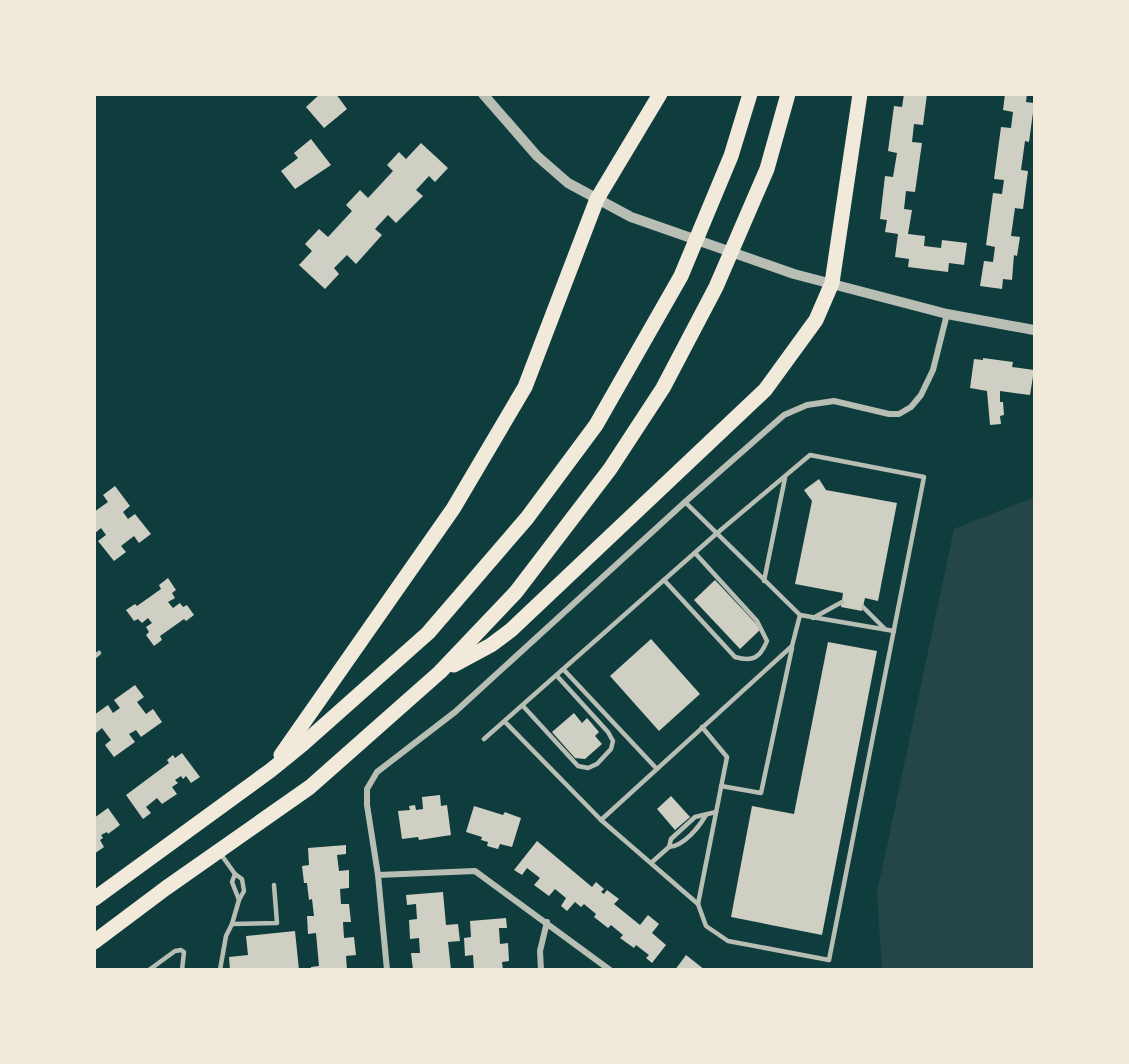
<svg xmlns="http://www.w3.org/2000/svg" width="1129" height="1064" viewBox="0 0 1129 1064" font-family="Helvetica,sans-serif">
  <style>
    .green { fill: #244646 }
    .building { fill: #cfcfc3 }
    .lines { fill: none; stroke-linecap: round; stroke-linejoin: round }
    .service { stroke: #b8beb3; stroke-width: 4.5 }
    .minor { stroke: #b8beb3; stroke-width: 6 }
    .tertiary { stroke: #b8beb3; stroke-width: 10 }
    .primary { stroke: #f1e9da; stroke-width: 15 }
  </style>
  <rect width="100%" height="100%" fill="#0f3d3e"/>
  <polygon class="green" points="1034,497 1034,969 882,969 877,893 954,529"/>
  <g class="building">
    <polygon points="320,94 336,94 347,109 324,128 306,107"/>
    <polygon points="904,94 927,94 923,125 914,124 912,142 922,143 915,192 906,191 904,209 912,210 908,234 925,236 924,246 941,248 942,240 967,243 964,265 949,263 948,272 908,267 909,259 895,257 898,234 885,232 887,220 880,219 885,176 893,177 897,153 888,151 894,106 902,107"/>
    <polygon points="1005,94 1027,94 1026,102 1034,103 1034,105 1029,142 1025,141 1021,170 1028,171 1023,209 1015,208 1011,236 1020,237 1017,256 1014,255 1012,280 1003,279 1002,289 980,286 984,261 993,262 995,247 986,245 993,193 1002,194 1004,180 994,179 1001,127 1011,128 1013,112 1003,110"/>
    <polygon points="311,139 331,165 295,189 281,171 298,158 294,153"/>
    <polygon points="421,143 448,168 435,182 429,176 416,190 423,196 396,223 388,215 375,229 382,235 356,264 347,255 334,268 339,274 325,289 299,265 312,251 305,244 319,229 328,237 352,211 346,205 360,190 368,198 393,171 387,165 399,152 406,159"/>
    <polygon points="983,358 1013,362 1012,367 1034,370 1030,395 1000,391 1000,402 1003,402 1004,415 1000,416 1001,424 990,425 987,391 970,388 974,359 983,360"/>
    <polygon points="819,479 826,490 897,503 878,601 865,598 862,611 841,607 843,593 795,584 812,501 804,490"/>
    <polygon points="115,486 130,506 123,512 128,519 135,514 151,534 139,543 134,536 121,546 126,552 114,561 98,541 106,535 101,528 94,534 94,512 108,502 103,495"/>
    <polygon points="168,578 176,590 172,593 175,598 168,602 173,608 180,603 183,607 187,605 194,615 186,621 184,619 160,636 162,640 154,646 146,635 149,632 146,627 152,623 148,618 142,623 138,619 134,621 126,610 135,604 137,606 161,589 159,585"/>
    <polygon points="715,580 761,629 740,649 694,600"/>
    <polygon points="651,639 700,694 659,731 610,676"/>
    <polygon points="828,642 877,651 822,935 731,917 752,806 794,814"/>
    <polygon points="135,685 144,697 137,702 146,714 153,709 162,722 141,737 136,730 129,734 135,742 114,757 105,745 111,740 102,728 96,733 94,731 94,715 108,705 113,713 120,708 114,700"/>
    <polygon points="574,713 582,723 587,718 599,732 595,736 602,744 585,759 575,758 552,732"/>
    <polygon points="182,753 200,777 191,783 186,776 183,779 181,776 175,780 178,783 172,787 177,794 162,804 157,798 146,807 151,813 143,819 126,795 169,763 167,760 173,755 175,758"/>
    <polygon points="440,795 441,806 447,805 451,835 419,840 418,837 402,839 398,811 410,810 409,806 415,805 416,810 423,809 422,797"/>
    <polygon points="671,796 690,817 675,830 657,809"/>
    <polygon points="474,806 503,815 505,812 521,818 512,847 500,844 498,849 487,846 488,842 481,840 482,837 466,832"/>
    <polygon points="108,808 120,825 108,834 107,832 101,835 103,838 100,840 104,847 94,854 94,818"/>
    <polygon points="537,841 592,887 596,882 604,889 601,892 604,894 607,890 619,899 614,904 640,925 648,915 659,924 652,933 666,945 652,963 646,958 649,955 636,945 634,948 620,938 623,935 611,925 608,928 594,917 596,914 584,904 581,907 575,902 567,911 561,906 566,898 555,889 549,896 534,885 540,878 527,868 522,875 514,870"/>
    <polygon points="346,845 346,854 337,855 339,871 349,870 349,888 340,889 341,904 349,904 351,922 343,922 344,938 354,937 356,955 346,956 347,970 311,970 311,967 319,966 316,933 308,934 307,916 314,916 312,899 309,900 307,883 304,883 302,866 309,865 308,848"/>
    <polygon points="443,892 446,925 458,924 460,941 448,942 451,970 413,970 411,953 420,953 419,938 410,939 409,920 417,919 416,904 407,905 406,895"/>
    <polygon points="506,918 507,928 499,928 500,944 508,943 509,961 502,962 503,970 474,970 473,955 465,956 464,938 471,937 470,921"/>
    <polygon points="295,931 299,970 230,970 229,957 248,955 246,936"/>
    <polygon points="686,955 705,970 675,970"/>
  </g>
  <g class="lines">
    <g class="service">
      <path d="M664,580L735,657C753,662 760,658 767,641L757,621L695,553"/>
      <polyline points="764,581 785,478"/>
      <polyline points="863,607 884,628"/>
      <polyline points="800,615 894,631"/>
      <polyline points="813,618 842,602"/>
      <polyline points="94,657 99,653"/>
      <polyline points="564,670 656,768"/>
      <polyline points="523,706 578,766 588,768 597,764 611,749 613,741 608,732 557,676"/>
      <polyline points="505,722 601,820 792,646 800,615 685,502"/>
      <polyline points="484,739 716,534 810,455 924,477 829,960 728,941 706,926 698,904"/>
      <polyline points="721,786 761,793 792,648"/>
      <polyline points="601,820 698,904 727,757 702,727"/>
      <path d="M669,847C684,846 699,827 706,815"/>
      <polyline points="651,863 669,847 671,839 695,817 716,812"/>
      <polyline points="235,874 232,882 239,900"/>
      <polyline points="232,924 277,923 274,885"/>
      <polyline points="149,970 175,951 181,950 184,952 182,970"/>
      <polyline points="220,970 226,936 232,924 239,900 244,891 242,879 235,874 220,853"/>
    </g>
    <g class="minor">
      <polyline points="378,875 475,871 610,970"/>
      <polyline points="387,970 378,875 367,805 367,789 377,772 455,712 685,502 784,415 807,405 834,401 889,414 899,414 911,407 921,395 933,370 947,314"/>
      <polyline points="541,970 540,951 547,922"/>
    </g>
    <polyline class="tertiary" points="483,94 537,156 568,183 631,217 794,274 947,314 1034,330"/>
    <g class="primary">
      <polyline points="454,665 491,645 511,630 765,390 816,320 832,283 860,94"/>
      <polyline points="281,755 453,509 525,387 597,199 660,94"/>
      <polyline points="94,899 271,770 303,744 428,633 527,518 596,425 681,276 731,156 750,94"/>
      <polyline points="94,942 166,888 310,787 440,672 516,592 610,469 663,388 716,287 767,169 788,94"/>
    </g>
  </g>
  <rect width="1129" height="1064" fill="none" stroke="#f1e9da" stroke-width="192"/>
</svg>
